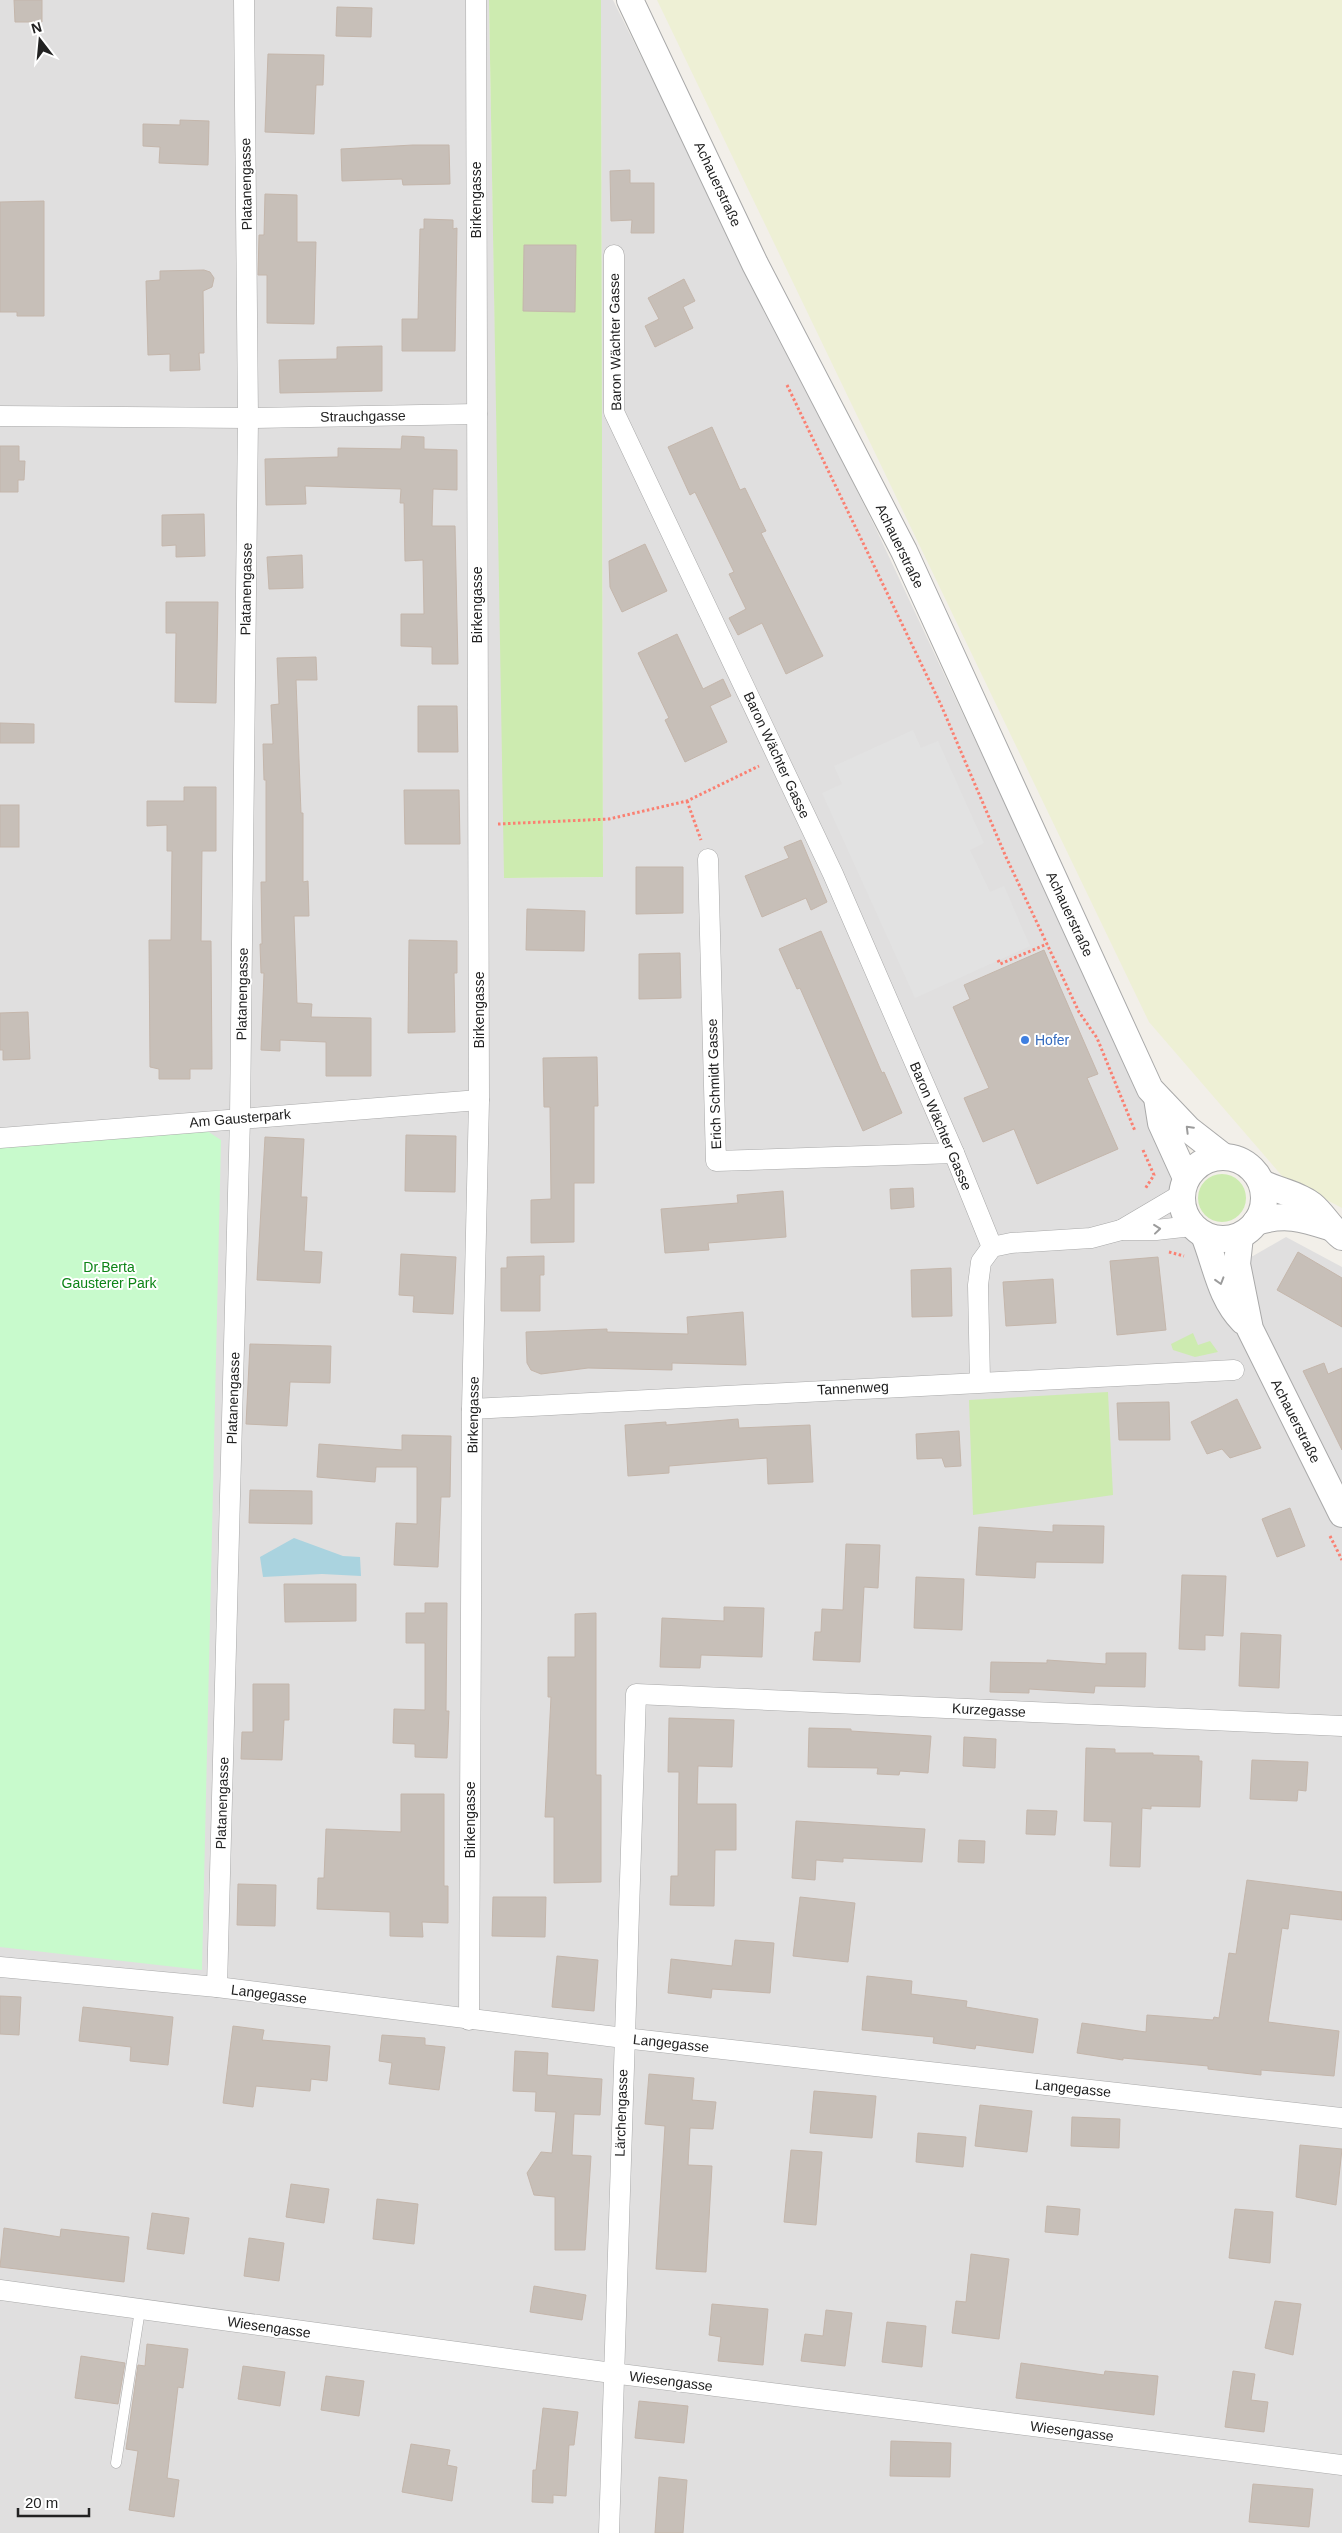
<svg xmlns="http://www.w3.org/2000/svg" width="1342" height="2533" viewBox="0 0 1342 2533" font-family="Helvetica,sans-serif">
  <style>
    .residential { fill: #e0dfdf }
    .farmland { fill: #eef0d5 }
    .grass { fill: #cdebb0 }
    .park { fill: #c8facc }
    .parking { fill: #e2e2e2 }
    .water { fill: #aad3df }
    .building { fill: #c7bfb8; stroke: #c4b6ab }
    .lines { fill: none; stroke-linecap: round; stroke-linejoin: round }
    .service-casing { stroke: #a9a9a9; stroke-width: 11 }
    .minor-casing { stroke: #a9a9a9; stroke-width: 21 }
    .tertiary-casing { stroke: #a9a9a9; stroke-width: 28 }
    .path { stroke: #fa8072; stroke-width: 3; stroke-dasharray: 2.5 2.5; stroke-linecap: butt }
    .service { stroke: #fff; stroke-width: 10 }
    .minor { stroke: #fff; stroke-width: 20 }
    .tertiary { stroke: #fff; stroke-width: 26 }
    .oneway { stroke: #9c9c9c }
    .shop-dot { fill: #3f7fe0; stroke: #fff; stroke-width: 2 }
    .labels { text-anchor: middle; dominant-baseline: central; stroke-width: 4; stroke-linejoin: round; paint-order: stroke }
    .street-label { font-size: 14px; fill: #222; stroke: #fff }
    .shop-label { font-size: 14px; fill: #366cbe; stroke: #fff; text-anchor: start }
    .park-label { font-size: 14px; fill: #0c8416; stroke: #fff }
  </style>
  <rect width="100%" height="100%" fill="#f2efe9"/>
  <polygon class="residential" points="0,0 489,0 505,878 603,877 601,0 613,0 876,529 1120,1049 1176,1174 1178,1213 1196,1246 1253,1256 1286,1237 1342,1267 1342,2533 0,2533"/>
  <polygon class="farmland" points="657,0 1342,0 1342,1208 1283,1177 1149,1022"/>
  <g class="grass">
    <polygon points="489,0 601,0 603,877 504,878"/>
    <circle cx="1222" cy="1198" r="24"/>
    <polygon points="1193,1333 1198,1345 1210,1341 1218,1352 1195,1357 1173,1350 1171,1344"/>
    <polygon points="1108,1392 1113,1495 973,1515 969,1400"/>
  </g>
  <polygon class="park" points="204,1129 221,1140 202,1970 0,1947 0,1144"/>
  <polygon class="parking" points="913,730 921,748 938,741 984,843 970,850 990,892 1004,886 1030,946 915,998 822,793 842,784 834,766"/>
  <polygon class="water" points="294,1538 343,1556 360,1557 361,1576 322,1574 263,1577 260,1557"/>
  <g class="building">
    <polygon points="14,0 42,0 42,22 15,22"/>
    <polygon points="337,7 372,8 371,37 336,36"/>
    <polygon points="268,54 324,55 323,85 316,85 314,134 265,132"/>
    <polygon points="180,120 209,121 208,165 159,163 160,147 143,146 143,124 180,125"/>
    <polygon points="413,145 449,145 450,184 403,185 402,179 342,181 341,149"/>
    <polygon points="630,170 630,183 654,183 654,233 631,233 632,220 611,221 610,171"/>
    <polygon points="265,194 297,195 297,242 316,242 314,324 267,323 267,275 258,275 259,235 264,235"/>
    <polygon points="44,201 44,316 17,316 17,312 0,312 0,202"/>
    <polygon points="424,219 453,220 453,229 457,228 455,351 402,351 402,319 418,319 420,229 424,229"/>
    <polygon points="524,245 576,245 575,312 523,311"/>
    <polygon points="204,270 210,272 214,278 212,287 203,291 204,353 199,353 200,370 170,371 170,354 148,355 146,281 160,280 160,271"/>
    <polygon points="684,279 695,301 683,307 693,328 655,347 645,326 659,319 648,298"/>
    <polygon points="382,346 382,391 280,393 279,360 337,359 337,347"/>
    <polygon points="712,427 740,490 745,488 766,531 761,533 823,656 786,674 762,623 738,635 729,618 746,609 729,574 734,572 695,492 690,495 668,447"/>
    <polygon points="402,436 424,437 424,449 457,450 457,490 433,489 432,526 455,526 458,664 432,664 432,647 401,646 401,614 424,614 423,560 405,561 404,503 400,503 401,489 305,486 306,504 266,505 265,459 338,457 338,448 401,449"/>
    <polygon points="0,446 19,446 19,461 25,461 24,480 18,480 18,492 0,492"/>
    <polygon points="204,514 205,556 176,557 176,545 162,546 162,515"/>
    <polygon points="645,544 667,591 622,612 610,587 609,561"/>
    <polygon points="302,555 303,588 269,589 267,557"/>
    <polygon points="166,602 218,602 216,703 175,702 176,633 166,633"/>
    <polygon points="677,634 703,689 723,679 731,696 710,706 727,742 685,762 665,720 669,718 638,653"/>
    <polygon points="316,657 317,680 296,680 301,813 303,813 303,882 308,881 309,916 294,916 297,1003 312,1004 311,1017 371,1018 371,1076 326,1076 326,1042 280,1040 280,1051 261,1050 264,973 261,973 260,944 262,944 261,882 266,882 266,780 264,780 263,744 273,744 271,705 279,704 277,658"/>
    <polygon points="418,706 457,706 458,752 418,752"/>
    <polygon points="0,723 34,724 34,743 0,743"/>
    <polygon points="184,787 216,787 216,851 202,851 201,941 211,941 212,1069 190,1069 190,1079 159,1079 159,1069 150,1067 149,940 171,940 172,851 167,851 167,825 147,826 147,801 184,801"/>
    <polygon points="404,790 459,790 460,844 405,844"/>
    <rect x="0" y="805" width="19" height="42"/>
    <polygon points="801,840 827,902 811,910 806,898 762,917 745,876 789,858 784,847"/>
    <polygon points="636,867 683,867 683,913 636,914"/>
    <polygon points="527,909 585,911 584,951 526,950"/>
    <polygon points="821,931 882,1073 884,1072 902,1113 863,1131 800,988 797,989 779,949"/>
    <polygon points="409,940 457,941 457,973 454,973 455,1032 408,1033"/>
    <polygon points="1044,950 1098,1074 1087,1078 1118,1149 1037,1184 1014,1129 983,1142 964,1098 989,1088 953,1007 970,999 964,985"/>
    <polygon points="680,953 681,998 639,999 639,954"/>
    <polygon points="28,1012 30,1059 3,1060 3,1050 0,1050 0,1013"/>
    <polygon points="597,1057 598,1106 594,1106 594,1183 574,1183 574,1242 531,1243 531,1200 551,1199 550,1107 544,1107 543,1058"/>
    <polygon points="406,1135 456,1136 455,1192 405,1191"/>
    <polygon points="265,1137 304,1139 301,1197 307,1197 304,1251 322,1252 320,1283 257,1280"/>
    <polygon points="913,1188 914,1207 891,1209 890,1189"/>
    <polygon points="783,1191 786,1237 708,1243 709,1250 665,1253 661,1209 738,1203 737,1195"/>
    <polygon points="1298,1252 1342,1278 1342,1327 1277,1290"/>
    <polygon points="401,1254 456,1257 453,1314 413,1312 414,1296 399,1295"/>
    <polygon points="544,1256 544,1275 540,1275 540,1311 501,1311 501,1268 507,1268 507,1257"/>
    <polygon points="1158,1257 1166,1330 1117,1335 1110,1261"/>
    <polygon points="951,1268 952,1316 912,1317 911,1270"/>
    <polygon points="1053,1279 1056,1323 1006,1326 1003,1282"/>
    <polygon points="743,1312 746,1365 672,1363 672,1370 588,1368 541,1374 531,1370 527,1363 526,1332 607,1329 607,1332 688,1334 687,1317"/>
    <polygon points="250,1344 331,1346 330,1383 290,1382 287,1426 246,1424"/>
    <polygon points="1324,1363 1328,1374 1342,1368 1342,1450 1303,1371"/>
    <polygon points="1237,1399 1261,1448 1230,1458 1222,1449 1207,1454 1191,1422"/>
    <polygon points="1169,1402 1170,1440 1119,1440 1117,1403"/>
    <polygon points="738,1419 739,1428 810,1425 813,1482 768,1484 767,1458 669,1466 669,1473 628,1476 625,1425 666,1422 666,1425"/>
    <polygon points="959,1431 961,1466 945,1467 942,1458 917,1459 916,1434"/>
    <polygon points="402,1435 451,1436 450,1497 441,1497 438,1567 394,1565 396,1523 417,1524 417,1467 376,1467 375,1482 317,1477 319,1444 402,1450"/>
    <polygon points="250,1490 312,1491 312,1524 249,1523"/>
    <polygon points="1290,1508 1305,1546 1277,1557 1262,1519"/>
    <polygon points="1053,1525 1104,1526 1103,1563 1036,1562 1035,1578 976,1575 979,1527 1053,1532"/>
    <polygon points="846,1544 880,1545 878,1588 864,1587 860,1662 813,1660 815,1632 821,1632 822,1609 843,1610"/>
    <polygon points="1182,1575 1226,1576 1223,1636 1205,1635 1205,1650 1179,1649"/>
    <polygon points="916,1577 964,1579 962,1630 914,1628"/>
    <polygon points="284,1584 356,1584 356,1621 285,1622"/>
    <polygon points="425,1603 447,1603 446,1711 449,1711 447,1758 415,1757 415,1744 393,1743 394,1709 425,1710 425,1643 406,1643 406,1613 425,1613"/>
    <polygon points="724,1607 764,1608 762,1657 701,1655 700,1668 660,1667 662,1618 724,1621"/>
    <polygon points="596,1613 596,1775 601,1775 601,1882 554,1883 554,1817 545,1817 551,1697 548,1697 548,1657 575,1657 575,1614"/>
    <polygon points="1241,1633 1281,1635 1279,1688 1239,1686"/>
    <polygon points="1106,1653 1146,1653 1145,1687 1095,1686 1094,1693 1029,1689 1029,1693 990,1692 991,1662 1047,1663 1047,1660 1106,1664"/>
    <polygon points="253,1684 289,1684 289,1720 284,1720 282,1760 241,1759 242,1732 253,1732"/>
    <polygon points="669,1718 734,1720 732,1767 698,1766 697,1804 736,1804 736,1850 715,1850 714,1906 670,1905 671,1876 678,1876 679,1772 668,1772"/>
    <polygon points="809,1728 851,1729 851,1731 931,1736 928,1773 900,1771 899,1775 877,1774 878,1768 808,1767"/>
    <polygon points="964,1737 996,1739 995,1768 963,1766"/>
    <polygon points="1086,1748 1115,1749 1115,1753 1153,1753 1153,1755 1199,1756 1199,1761 1202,1761 1200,1807 1151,1806 1151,1809 1142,1808 1140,1867 1110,1866 1112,1822 1084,1821"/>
    <polygon points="1252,1760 1308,1762 1306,1791 1298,1790 1297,1801 1250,1799"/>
    <polygon points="401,1794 444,1794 444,1886 448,1886 448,1923 422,1922 423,1937 390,1936 390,1912 317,1909 318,1878 324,1878 326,1829 401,1832"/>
    <polygon points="1027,1810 1057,1811 1055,1835 1026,1834"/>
    <polygon points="796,1821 925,1829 922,1862 843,1858 843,1862 816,1860 815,1880 792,1878"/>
    <polygon points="959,1840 985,1841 984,1863 958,1862"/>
    <polygon points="1247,1880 1342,1892 1342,1920 1290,1914 1288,1929 1282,1928 1268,2022 1339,2031 1334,2076 1261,2070 1261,2075 1208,2069 1208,2066 1123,2058 1123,2060 1077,2053 1082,2023 1146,2032 1147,2015 1213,2020 1214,2017 1219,2018 1229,1953 1236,1954"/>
    <polygon points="238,1884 276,1885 275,1926 237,1925"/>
    <polygon points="493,1897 546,1897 545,1937 492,1936"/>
    <polygon points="800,1897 855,1903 848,1962 793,1956"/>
    <polygon points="735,1940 774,1943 770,1993 712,1989 711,1998 668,1993 671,1959 732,1966"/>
    <polygon points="557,1956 598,1960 594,2011 552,2007"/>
    <polygon points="867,1976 912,1981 911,1994 967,2001 966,2007 1038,2019 1033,2053 976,2045 975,2049 933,2043 934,2037 862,2030"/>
    <polygon points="0,1996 21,1997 19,2035 0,2034"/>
    <polygon points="83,2007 173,2017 168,2065 130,2061 131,2047 79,2041"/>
    <polygon points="233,2026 264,2030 262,2040 330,2046 327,2081 311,2079 310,2091 256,2086 253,2107 223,2103"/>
    <polygon points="382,2035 425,2038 425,2045 445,2047 439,2090 389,2084 392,2063 379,2061"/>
    <polygon points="515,2051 548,2053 547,2075 602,2079 600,2115 574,2114 572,2155 591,2156 585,2250 555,2250 555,2197 534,2195 527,2173 541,2152 552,2153 556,2112 535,2111 536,2092 513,2091"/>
    <polygon points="649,2074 694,2078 692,2100 716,2102 713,2129 690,2128 688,2165 712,2166 706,2272 656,2269 665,2126 645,2124"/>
    <polygon points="814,2091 876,2096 872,2138 810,2133"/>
    <polygon points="980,2105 1032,2111 1027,2152 975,2146"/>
    <polygon points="1072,2117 1120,2119 1119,2148 1071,2146"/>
    <polygon points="918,2133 966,2137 963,2167 916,2162"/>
    <polygon points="1300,2145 1342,2149 1336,2205 1296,2197"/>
    <polygon points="791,2150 822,2152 816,2225 784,2222"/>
    <polygon points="291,2184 329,2189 324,2223 286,2217"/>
    <polygon points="377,2199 418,2204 414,2244 373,2239"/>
    <polygon points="1047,2206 1080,2209 1078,2235 1045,2232"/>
    <polygon points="1235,2209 1273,2212 1270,2263 1229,2258"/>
    <polygon points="152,2213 189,2218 184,2254 147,2249"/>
    <polygon points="4,2228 60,2237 61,2229 129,2237 124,2282 0,2267"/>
    <polygon points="249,2238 284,2243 279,2281 244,2276"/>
    <polygon points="971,2254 1009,2259 999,2339 952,2333 956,2301 966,2302"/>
    <polygon points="534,2286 586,2295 582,2320 530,2312"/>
    <polygon points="1275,2301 1301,2304 1293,2355 1265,2348"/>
    <polygon points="712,2304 768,2309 763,2365 718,2361 721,2337 709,2335"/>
    <polygon points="826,2310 852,2313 845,2366 801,2361 805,2334 823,2336"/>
    <polygon points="887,2322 926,2326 922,2367 882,2362"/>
    <polygon points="147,2344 188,2349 183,2388 178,2387 167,2478 179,2480 174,2517 129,2510 138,2451 126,2449 138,2365 145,2366"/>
    <polygon points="81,2356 125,2363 118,2404 75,2398"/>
    <polygon points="1021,2363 1104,2375 1105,2371 1158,2376 1154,2415 1016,2398"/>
    <polygon points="243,2366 285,2372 280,2406 238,2399"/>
    <polygon points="1233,2371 1255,2374 1251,2400 1268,2402 1264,2432 1225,2427"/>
    <polygon points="326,2376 364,2381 359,2416 321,2410"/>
    <polygon points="639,2401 688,2406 684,2443 635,2438"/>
    <polygon points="543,2408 578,2412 574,2445 569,2445 566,2496 553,2495 553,2503 532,2502 533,2470 536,2470"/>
    <polygon points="891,2441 951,2443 950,2477 890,2476"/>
    <polygon points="411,2444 450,2450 447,2465 457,2467 452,2501 402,2492"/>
    <polygon points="659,2477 687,2480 683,2533 655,2533"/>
    <polygon points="1253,2484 1313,2489 1309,2527 1249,2522"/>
  </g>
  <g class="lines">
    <g class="service-casing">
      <polyline id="service" points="116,2463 140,2310"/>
    </g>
    <g class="minor-casing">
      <g id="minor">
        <polyline points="614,255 614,412 833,874 954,1153 992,1247"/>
        <polyline points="0,416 248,418 477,414"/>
        <polyline points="708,859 716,1161 954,1153"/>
        <polyline points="0,1138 479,1100"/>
        <polyline points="1121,1230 1182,1194"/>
        <polyline points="980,1381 978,1285 981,1262 992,1247 1011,1243 1091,1238 1121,1230 1156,1230 1192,1226"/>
        <polyline points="472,1409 1234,1370"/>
        <polyline points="0,1967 217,1987 624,2038 1342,2118"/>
        <polyline points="217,1987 240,1118 248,418 244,0"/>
        <polyline points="469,2020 472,1409 479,1100 476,0"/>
        <polyline points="0,2290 612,2373 1342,2465"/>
        <polyline points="609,2533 636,1694 1342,1726"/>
      </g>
    </g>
    <g class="tertiary-casing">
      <g id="tertiary">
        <polyline points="630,0 755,264 904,551 1150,1089 1188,1129 1224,1157"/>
        <polyline points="1157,1098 1161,1123 1186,1178"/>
        <circle cx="1223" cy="1198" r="41"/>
        <path d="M1262,1183C1278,1191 1298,1194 1312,1205C1323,1214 1330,1228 1342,1237"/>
        <path d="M1256,1222C1284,1213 1302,1218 1329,1227"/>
        <path d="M1204,1235C1216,1265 1220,1298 1243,1321"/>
        <polyline points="1240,1236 1237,1264 1250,1329 1342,1514"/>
      </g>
    </g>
    <g class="path">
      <polyline points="787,385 941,705 1006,857 1079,1012 1097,1038 1135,1131"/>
      <polyline points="687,801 701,840"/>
      <polyline points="498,824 609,819 687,801 759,766"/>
      <polyline points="998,960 1000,964 1047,944"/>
      <polyline points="1143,1150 1154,1175 1145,1189"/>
      <polyline points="1169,1252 1184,1256"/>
      <polyline points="1330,1536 1342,1560"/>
    </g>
    <use href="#service" class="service"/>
    <use href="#minor" class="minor"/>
    <use href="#tertiary" class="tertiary"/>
  </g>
  <defs><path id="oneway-chevron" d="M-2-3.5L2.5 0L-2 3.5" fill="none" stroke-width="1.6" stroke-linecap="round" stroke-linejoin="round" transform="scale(1.25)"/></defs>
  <g class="oneway">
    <use href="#oneway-chevron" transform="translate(1189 1129) rotate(-135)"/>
    <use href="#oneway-chevron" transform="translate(1157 1229) rotate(-6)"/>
    <use href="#oneway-chevron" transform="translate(1220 1281) rotate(73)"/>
  </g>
  <circle class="shop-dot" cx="1025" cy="1040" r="5"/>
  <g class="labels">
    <g class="street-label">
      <text transform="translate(246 184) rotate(-91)">Platanengasse</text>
      <text transform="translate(718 184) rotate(65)">Achauerstraße</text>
      <text transform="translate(476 200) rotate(-90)">Birkengasse</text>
      <text transform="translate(615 342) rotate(-91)">Baron Wächter Gasse</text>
      <text transform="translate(363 416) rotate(-1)">Strauchgasse</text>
      <text transform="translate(900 546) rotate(64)">Achauerstraße</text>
      <text transform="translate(246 589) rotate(-89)">Platanengasse</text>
      <text transform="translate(477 605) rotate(-90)">Birkengasse</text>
      <text transform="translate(777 755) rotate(65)">Baron Wächter Gasse</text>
      <text transform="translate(1070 914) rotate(65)">Achauerstraße</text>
      <text transform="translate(242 994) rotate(-89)">Platanengasse</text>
      <text transform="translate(479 1010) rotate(-90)">Birkengasse</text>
      <text transform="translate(714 1084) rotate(-92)">Erich Schmidt Gasse</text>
      <text transform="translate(240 1118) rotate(-5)">Am Gausterpark</text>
      <text transform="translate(941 1126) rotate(67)">Baron Wächter Gasse</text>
      <text transform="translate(853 1388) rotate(-3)">Tannenweg</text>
      <text transform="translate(233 1398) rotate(-88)">Platanengasse</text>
      <text transform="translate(473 1415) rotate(-89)">Birkengasse</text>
      <text transform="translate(1296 1421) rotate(63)">Achauerstraße</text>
      <text transform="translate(989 1710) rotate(3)">Kurzegasse</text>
      <text transform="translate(222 1803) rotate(-88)">Platanengasse</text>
      <text transform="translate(470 1820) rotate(-90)">Birkengasse</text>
      <text transform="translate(269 1994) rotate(7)">Langegasse</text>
      <text transform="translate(671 2043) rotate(6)">Langegasse</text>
      <text transform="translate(1073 2088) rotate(6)">Langegasse</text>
      <text transform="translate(621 2113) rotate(-88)">Lärchengasse</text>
      <text transform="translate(269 2327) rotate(8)">Wiesengasse</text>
      <text transform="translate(671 2381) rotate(7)">Wiesengasse</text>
      <text transform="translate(1072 2431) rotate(7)">Wiesengasse</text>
    </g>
    <g class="shop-label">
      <text x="1035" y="1040">Hofer</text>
    </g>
    <g class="park-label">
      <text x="109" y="1267">Dr.Berta<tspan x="109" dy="16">Gausterer Park</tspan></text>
    </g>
  </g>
  <g transform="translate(40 40) rotate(344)" stroke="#ffffff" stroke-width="4" paint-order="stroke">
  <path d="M0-4L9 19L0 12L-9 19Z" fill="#222222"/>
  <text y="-8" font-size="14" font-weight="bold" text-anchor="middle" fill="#222222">N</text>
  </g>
  <path d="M18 2508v8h71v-8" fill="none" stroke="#222222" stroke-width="2.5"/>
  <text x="25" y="2508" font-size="15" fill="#222222" stroke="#ffffff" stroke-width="4" paint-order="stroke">20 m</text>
</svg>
